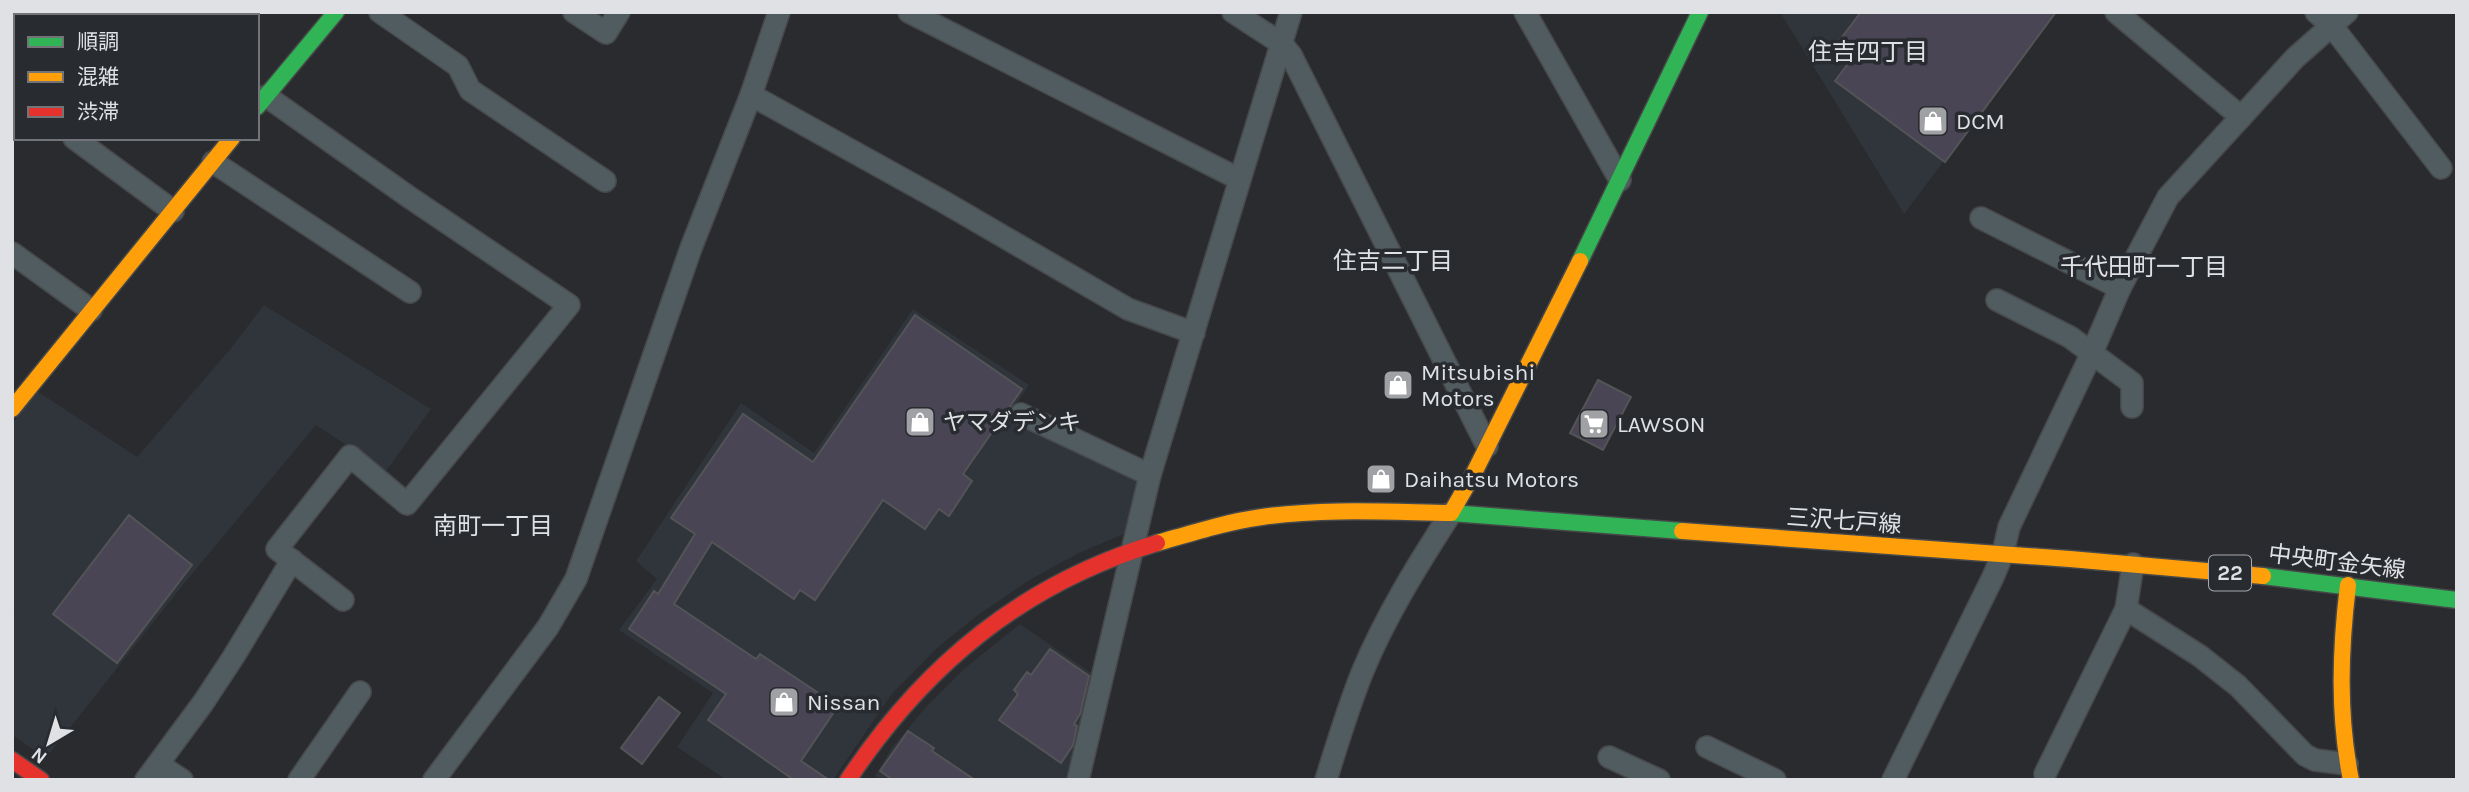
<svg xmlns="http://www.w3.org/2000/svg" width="2469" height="792" viewBox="0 0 2469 792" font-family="Karla,'Noto Sans JP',sans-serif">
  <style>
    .built { fill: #30353c }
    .building { fill: #494555; stroke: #535456; stroke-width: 2 }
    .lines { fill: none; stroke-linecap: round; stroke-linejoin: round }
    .street-casing { stroke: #47484a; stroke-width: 24 }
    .fast-casing { stroke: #47484a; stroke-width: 19 }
    .slow-casing { stroke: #47484a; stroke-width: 19 }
    .jam-casing { stroke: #47484a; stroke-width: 19 }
    .street { stroke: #505c60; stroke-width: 21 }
    .fast { stroke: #30b455; stroke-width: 16 }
    .slow { stroke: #ff9f0a; stroke-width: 16 }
    .jam { stroke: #e5322d; stroke-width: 16 }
    .labels { text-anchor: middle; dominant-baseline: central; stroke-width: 7; stroke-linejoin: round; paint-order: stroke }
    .shield { fill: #282b2f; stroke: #a9aaae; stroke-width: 2 }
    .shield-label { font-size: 21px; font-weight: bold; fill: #e0e1e4 }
    .poi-label { font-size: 23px; fill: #e0e1e4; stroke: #282b2f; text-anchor: start }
    .street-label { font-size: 23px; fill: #e0e1e4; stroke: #282b2f }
    .neighbourhood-label { font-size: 24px; fill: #e0e1e4; stroke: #282b2f }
  </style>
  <rect width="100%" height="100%" fill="#292b2e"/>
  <g class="built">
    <polygon points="1780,12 2056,12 1904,214"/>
    <polygon points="264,305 431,409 386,471 316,425 182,586 46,758 12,735 12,614 15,610 12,608 12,424 37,391 137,457 228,352"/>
    <polygon points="913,309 1029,385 1008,416 1145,485 1131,531 1081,552 1031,579 978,615 938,647 891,695 833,780 727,780 677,747 713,693 619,630 657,579 636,561 741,403 814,453"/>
    <polygon points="1020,624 1104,682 1069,780 881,780 875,776 891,749 926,707 964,669"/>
  </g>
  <g class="building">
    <polygon points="1861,12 2056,12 1945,162 1835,81 1853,57 1836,45"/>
    <polygon points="915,315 1022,389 963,474 972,481 949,516 939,509 925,529 883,500 815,600 800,590 794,599 712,542 674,604 756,659 760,654 838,706 801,761 829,780 794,780 708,720 726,694 629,629 654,591 658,594 695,534 671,518 743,414 813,462"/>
    <polygon points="1598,380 1631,397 1603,450 1570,433"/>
    <polygon points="129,515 192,565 117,663 53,614"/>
    <polygon points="1050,649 1089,676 1080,714 1074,724 1077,726 1073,745 1061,763 999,720 1018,694 1014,690 1027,672 1031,675"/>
    <polygon points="659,697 680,713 642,764 621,748"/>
    <polygon points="908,731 934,748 932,751 975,780 893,780 880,771"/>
  </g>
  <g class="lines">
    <g class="street-casing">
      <g id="street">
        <polyline points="76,12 80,16"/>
        <polyline points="380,12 458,66 470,90 605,181"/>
        <polyline points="574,12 606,33 619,12"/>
        <polyline points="909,12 1239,179"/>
        <polyline points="1233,12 1282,44 1291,55 1487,446"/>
        <polyline points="1525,12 1620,180"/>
        <polyline points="2116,12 2241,117"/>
        <polyline points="2316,12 2332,26 2441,168"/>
        <polyline points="12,94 16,96"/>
        <polyline points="751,95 944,202 1128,309 1194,333"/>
        <polyline points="266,96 409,197 569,305 407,504 350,456 277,549 343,600"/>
        <polyline points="74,138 173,211"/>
        <polyline points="213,162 410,292"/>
        <polyline points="1981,218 2120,288"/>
        <polyline points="12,253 91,310"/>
        <polyline points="1997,300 2070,337 2132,383 2132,407"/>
        <polyline points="1021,414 1150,475"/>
        <polyline points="2133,564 2126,609 2200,656 2238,686 2305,755 2315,760 2347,764"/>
        <polyline points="1707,747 1775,780"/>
        <polyline points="1609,757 1659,780"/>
        <polyline points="158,764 182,780"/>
        <polyline points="2045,774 2126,609"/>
        <polyline points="146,780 203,703 234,656 292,560"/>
        <polyline points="299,780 360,692"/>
        <polyline points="434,780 548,627 576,579 691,248 751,95 779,12"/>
        <polyline points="1078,780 1150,475 1291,12"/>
        <path d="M1326,780C1337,744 1348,708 1362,673C1385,617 1418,564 1451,513"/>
        <polyline points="1893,780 1993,577 2003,553 2009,527 2091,355 2120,288 2168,197 2295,58 2347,12"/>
      </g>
    </g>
    <g class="fast-casing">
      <g id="fast">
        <polyline points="257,107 336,12"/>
        <polyline points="1580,261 1700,12"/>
        <polyline points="1451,513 1682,531"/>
        <polyline points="2263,576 2457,600"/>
      </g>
    </g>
    <g class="slow-casing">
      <g id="slow">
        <polyline points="12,409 232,138"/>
        <polyline points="1682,531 2070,559 2263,576"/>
        <path d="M1157,543C1192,533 1226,522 1262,517C1325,508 1388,512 1451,513L1474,473L1580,261"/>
        <path d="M2348,585C2340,651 2338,715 2351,780"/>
      </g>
    </g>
    <g class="jam-casing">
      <g id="jam">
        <polyline points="12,760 41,780"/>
        <path d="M848,780C925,664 1024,583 1157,543"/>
      </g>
    </g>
    <use href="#street" class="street"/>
    <use href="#fast" class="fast"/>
    <use href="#slow" class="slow"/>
    <use href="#jam" class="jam"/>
  </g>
  <defs>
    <g id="shop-square" transform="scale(1.575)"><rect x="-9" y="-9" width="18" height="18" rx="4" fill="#a0a1a4" stroke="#282b2f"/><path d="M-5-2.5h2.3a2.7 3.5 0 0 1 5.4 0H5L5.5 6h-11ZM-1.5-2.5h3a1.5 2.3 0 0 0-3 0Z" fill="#fff"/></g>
    <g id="supermarket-square" transform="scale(1.575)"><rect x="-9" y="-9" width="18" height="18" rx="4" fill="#a0a1a4" stroke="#282b2f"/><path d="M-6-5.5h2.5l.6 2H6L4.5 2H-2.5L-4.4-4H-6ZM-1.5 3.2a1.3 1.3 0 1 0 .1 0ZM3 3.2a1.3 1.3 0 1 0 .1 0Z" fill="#fff"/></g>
  </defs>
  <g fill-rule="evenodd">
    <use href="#shop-square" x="1933" y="121"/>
    <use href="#shop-square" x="1398" y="385"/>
    <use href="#shop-square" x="920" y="422"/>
    <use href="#supermarket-square" x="1594" y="424"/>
    <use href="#shop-square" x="1381" y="479"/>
    <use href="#shop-square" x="784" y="702"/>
  </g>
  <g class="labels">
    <rect class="shield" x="2209" y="555.5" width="42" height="35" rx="5"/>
    <g class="shield-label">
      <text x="2230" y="573">22</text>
    </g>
    <g class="poi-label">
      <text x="1956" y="121">DCM</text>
      <text x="1421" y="372">Mitsubishi<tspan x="1421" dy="26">Motors</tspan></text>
      <text x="943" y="422">ヤマダデンキ</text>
      <text x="1617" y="424">LAWSON</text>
      <text x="1404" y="479">Daihatsu Motors</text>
      <text x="807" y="702">Nissan</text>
    </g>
    <g class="street-label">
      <text transform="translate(1844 521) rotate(4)">三沢七戸線</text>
      <text transform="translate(2337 562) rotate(7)">中央町金矢線</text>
    </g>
    <g class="neighbourhood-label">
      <text x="1868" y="52">住吉四丁目</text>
      <text x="1393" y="261">住吉二丁目</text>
      <text x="2144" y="267">千代田町一丁目</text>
      <text x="493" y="526">南町一丁目</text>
    </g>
  </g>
  <rect width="2469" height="792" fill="none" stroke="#e0e1e4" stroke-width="28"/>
  <rect x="14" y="14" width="245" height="126" fill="#282b2f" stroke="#727477" stroke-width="2"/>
  <rect x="28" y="37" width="35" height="10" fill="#30b455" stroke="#727477" stroke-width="2"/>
  <text x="77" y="49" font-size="21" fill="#e0e1e4">順調</text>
  <rect x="28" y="72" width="35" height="10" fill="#ff9f0a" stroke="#727477" stroke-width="2"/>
  <text x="77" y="84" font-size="21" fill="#e0e1e4">混雑</text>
  <rect x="28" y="107" width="35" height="10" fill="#e5322d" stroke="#727477" stroke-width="2"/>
  <text x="77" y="119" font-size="21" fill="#e0e1e4">渋滞</text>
  <g transform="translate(49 743) rotate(218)" stroke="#282b2f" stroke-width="5" paint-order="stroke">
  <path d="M0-5L12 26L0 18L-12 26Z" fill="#e0e1e4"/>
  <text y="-10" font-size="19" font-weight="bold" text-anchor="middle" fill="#e0e1e4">N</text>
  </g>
</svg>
